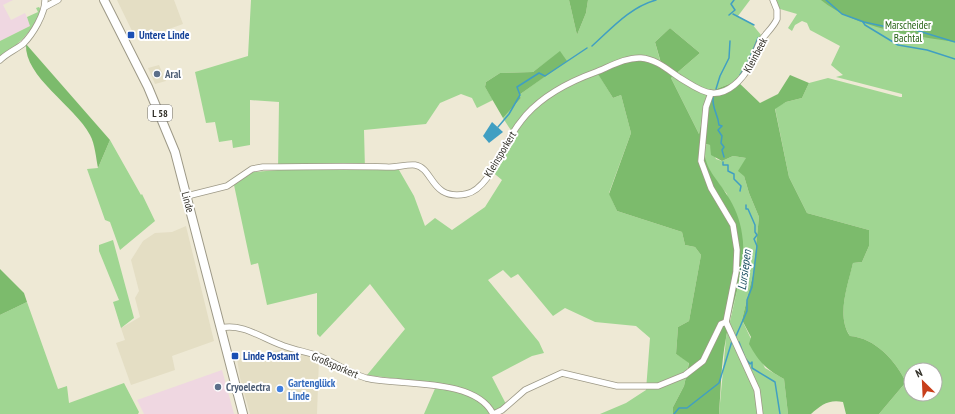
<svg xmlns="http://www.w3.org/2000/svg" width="955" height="414" viewBox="0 0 955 414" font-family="'PT Sans Narrow',sans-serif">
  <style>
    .built { fill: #e4dec4 }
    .industrial { fill: #efd7e1 }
    .green { fill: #a0d692; fill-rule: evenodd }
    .forest { fill: #7cbb6c }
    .water { fill: #409fc2 }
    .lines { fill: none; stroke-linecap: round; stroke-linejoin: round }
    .stream { stroke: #409fc2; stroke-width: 1.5 }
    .minor-casing { stroke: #9d9987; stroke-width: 7 }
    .primary-casing { stroke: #9d9987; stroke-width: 10 }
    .minor { stroke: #fff; stroke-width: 5.5 }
    .primary { stroke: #fff; stroke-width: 8 }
    .transit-dot { fill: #1a4fb4; stroke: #fff; stroke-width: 1.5 }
    .service-dot { fill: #5c6f8a; stroke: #fff; stroke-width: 1.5 }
    .shop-dot { fill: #3f7fe0; stroke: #fff; stroke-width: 1.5 }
    .labels { text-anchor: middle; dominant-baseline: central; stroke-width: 4; stroke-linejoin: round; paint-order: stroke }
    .shield { fill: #fff; stroke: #6f6d68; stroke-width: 1 }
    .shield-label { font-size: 10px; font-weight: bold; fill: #312f27 }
    .park-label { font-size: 11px; fill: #286416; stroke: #fff }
    .transit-label { font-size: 11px; font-weight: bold; fill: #164399; stroke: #fff; text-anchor: start }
    .street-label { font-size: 11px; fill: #312f27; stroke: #fff }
    .service-label { font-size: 11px; font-weight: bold; fill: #4e5e75; stroke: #fff; text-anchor: start }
    .shop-label { font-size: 11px; font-weight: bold; fill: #366cbe; stroke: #fff; text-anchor: start }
    .water-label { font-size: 12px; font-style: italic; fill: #1b4f62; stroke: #fff }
  </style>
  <rect width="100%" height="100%" fill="#eee9d5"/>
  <g class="built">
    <polygon points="117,0 174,0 183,24 169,29 170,35 149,41 145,34 134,39 132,35 134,35"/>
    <polygon points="159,65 166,81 155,84 148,68"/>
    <polygon points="186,226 214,341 172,356 175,370 131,385 116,343 125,340 121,328 140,317 135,298 139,291 131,260 143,241 155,233 172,232"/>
    <polygon points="283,349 319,359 317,414 250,414 240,378 237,359"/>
  </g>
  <g class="industrial">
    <polygon points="0,0 13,0 3,5 11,20 25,13 30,24 30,26 0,41"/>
    <polygon points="222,370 234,414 144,414 137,400"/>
  </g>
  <g class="green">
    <path d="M251,0H569L577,35L586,13L588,0H750L738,16L752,24L761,35L737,81L711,91L706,97L699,134L671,78L700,53L670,28L655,42L661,64C653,60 644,56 634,57C627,58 619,63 611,65C572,79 537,98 512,132L514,133C536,103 563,87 597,72L613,98L621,95L631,133L609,193L617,211L682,232L685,245L695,247L701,255L689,321L678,327L676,354L689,362L684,386L673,407V414H600L626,403L646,390L650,338L636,326L595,322L565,308L553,316L518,274L511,278L503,270L488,280L539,342L544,353L532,356L492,377L506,404L493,414H424L437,384L367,375L405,329L370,284L320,337L317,334V293L267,305L258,263L251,265L234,185L253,172L278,170L279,102L250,100V145L233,148L232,140L219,142L215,122L206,123L195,72L248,56ZM560,52L566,61L519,95L521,98L503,118L512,132L499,158L490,170L502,180L485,207L452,230L435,218L425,226L414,196L399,170H365L364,130L426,124L440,103L461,94L472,98L477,108L493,100L485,87L486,82L500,73L533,72Z"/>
    <path d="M775,0H943L955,4V414H879L906,382C895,360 875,338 850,336C836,316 848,284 853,263L862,262L869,246V230L807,213L789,177L775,108L786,102L802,98L809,83L828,78L900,97H902V94L836,77L843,75L831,65L840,46L810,30L807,23L802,21L795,25L792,31L788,28L797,14L780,9ZM911,370H935V394H911Z"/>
    <path d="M36,8L39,7L41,10C31,34 20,43 0,57V41L30,26L27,17L38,12Z"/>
    <polygon points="110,140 141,195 142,194 155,221 120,250 110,222 105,220 87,169 98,168"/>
    <polygon points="704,144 710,145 716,159 722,161 733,156 746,158 744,176 749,193 759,217 753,274 742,320 765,368 784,379 788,414 719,414 726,338 741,274 727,194 713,177 706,165"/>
    <polygon points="113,240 134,318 121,328 113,302 119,300 99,251 99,245"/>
    <polygon points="27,302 58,389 67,386 69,403 124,383 139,412 138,414 0,414 0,315"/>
  </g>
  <g class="forest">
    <polygon points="569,0 588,0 586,13 577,35"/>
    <path d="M821,0H955V42C913,36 855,28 821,0Z"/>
    <path d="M670,28L700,53L671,78L699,134L706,97L711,91L737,81L760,103L778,94L790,75L809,83L802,98L786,102L775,109L789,177L807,213L869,230V246L862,262L853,263C848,285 836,316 850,336C875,338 895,360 906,382L879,414H846L843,402C829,399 821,405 811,414H788L784,379C766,369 759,362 749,344L751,337L742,320L753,274L759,217L749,193L744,176L738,171L746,158L733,156L722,161L711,155L710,145L705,144C702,167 716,177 727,195C735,207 740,220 742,234C748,268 731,305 726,338C721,363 721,389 719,414H673V407L684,386L689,363L676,354L678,327L689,321L701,255L695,247L685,245L682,232L617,211L609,194L631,133L621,95L613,98L596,71L634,57L661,63L655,42Z"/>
    <path d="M26,44L110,140L98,168C96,158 95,144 90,135C75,106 24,77 26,44Z"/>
    <polygon points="560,51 567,61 519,95 521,98 503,118 485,87 486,82 500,73 533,72"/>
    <polygon points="0,269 24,293 27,302 0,315"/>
  </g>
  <polygon class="water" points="492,122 503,132 489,143 483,136"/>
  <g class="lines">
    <g class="stream">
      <polyline points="826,0 842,14 864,22 887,27 902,26 955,42"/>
      <polyline points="733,14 754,25"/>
      <polyline points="729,15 735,10 731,4 734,0"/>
      <polyline points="863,22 865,25 898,45 927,50 955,59"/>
      <path d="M592,46C611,29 630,7 656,0"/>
      <polyline points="740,75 747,64 758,38"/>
      <polyline points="716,89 720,76 729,58 730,41"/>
      <path d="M713,97C712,109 718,114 719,125L722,126L718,130L722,136L721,143L724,147L722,150L724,157"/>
      <polyline points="498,127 509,114 520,95 517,87 539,73 545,76 587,48"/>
      <polyline points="723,162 723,165 728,165 728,171 734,174 734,179 741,186 740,191"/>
      <polyline points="736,336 747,311 747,300 752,287 757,246 754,239 757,235 755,232 755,225 748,209 746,209 746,205"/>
      <polyline points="739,342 745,358 750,364 752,362 752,368 775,382 780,414"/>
      <polyline points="674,414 679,408 687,408 719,383 732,341"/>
    </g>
    <g class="minor-casing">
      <g id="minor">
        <polyline points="45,7 58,0"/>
        <path d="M0,60C7,53 15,50 23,44C33,34 45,14 45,0"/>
        <polyline points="711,93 706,107 701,161 711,188 733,225 737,250 736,272 726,322 757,390 760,414"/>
        <path d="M187,196L227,186L252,169L263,167C304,167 345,166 386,167C396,168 406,164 415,165C434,168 430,201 466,194C486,190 499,157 508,141C513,132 519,123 526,115C544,95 571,81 596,72C609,67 626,57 641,58C656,59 668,70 680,78C689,83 700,92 711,93C728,95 743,79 750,65C754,58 756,50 760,42C765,34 773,28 777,19V10L773,0"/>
        <path d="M221,328C243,323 263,339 284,346C295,350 307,352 319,356C334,362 349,373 366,378C398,386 475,377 493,414"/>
        <polyline points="494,414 502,410 525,390 562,373 617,386 658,386 685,375 703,361 721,324 726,322"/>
      </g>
    </g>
    <g class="primary-casing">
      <polyline id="primary" points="104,0 148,87 175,152 243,414"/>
    </g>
    <use href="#minor" class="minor"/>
    <use href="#primary" class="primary"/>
  </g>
  <g class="transit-dot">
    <rect x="127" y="31" width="8" height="8" rx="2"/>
    <rect x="231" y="352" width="8" height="8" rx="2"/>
  </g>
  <g class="service-dot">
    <circle cx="157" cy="74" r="4"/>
    <circle cx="218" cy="387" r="4"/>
  </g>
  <circle class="shop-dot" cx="280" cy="389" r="4"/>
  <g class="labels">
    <rect class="shield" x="148" y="105" width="24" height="16" rx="3"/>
    <g class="shield-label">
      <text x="160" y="113">L 58</text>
    </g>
    <g class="park-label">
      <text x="908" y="25">Marscheider<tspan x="908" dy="13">Bachtal</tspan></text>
    </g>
    <g class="transit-label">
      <text x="139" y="35">Untere Linde</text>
      <text x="243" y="356">Linde Postamt</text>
    </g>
    <g class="street-label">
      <text transform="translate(755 55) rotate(-62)">Kleinbeek</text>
      <text transform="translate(500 154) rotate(-59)">Kleinsporkert</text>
      <text transform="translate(188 202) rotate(75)">Linde</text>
      <text transform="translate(335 365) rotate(23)">Großsporkert</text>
    </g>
    <g class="service-label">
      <text x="165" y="74">Aral</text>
      <text x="226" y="387">Cryoelectra</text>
    </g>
    <g class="shop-label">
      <text x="288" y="383">Gartenglück<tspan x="288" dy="13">Linde</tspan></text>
    </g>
    <g class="water-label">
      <text transform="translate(744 270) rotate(-82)">Lursiepen</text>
    </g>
  </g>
  <g transform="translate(923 382) rotate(336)"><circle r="19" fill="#ffffff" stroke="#adaca9"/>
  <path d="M0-3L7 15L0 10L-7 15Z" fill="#c83f1b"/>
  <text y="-6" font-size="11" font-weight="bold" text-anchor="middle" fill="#312f27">N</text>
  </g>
</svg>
